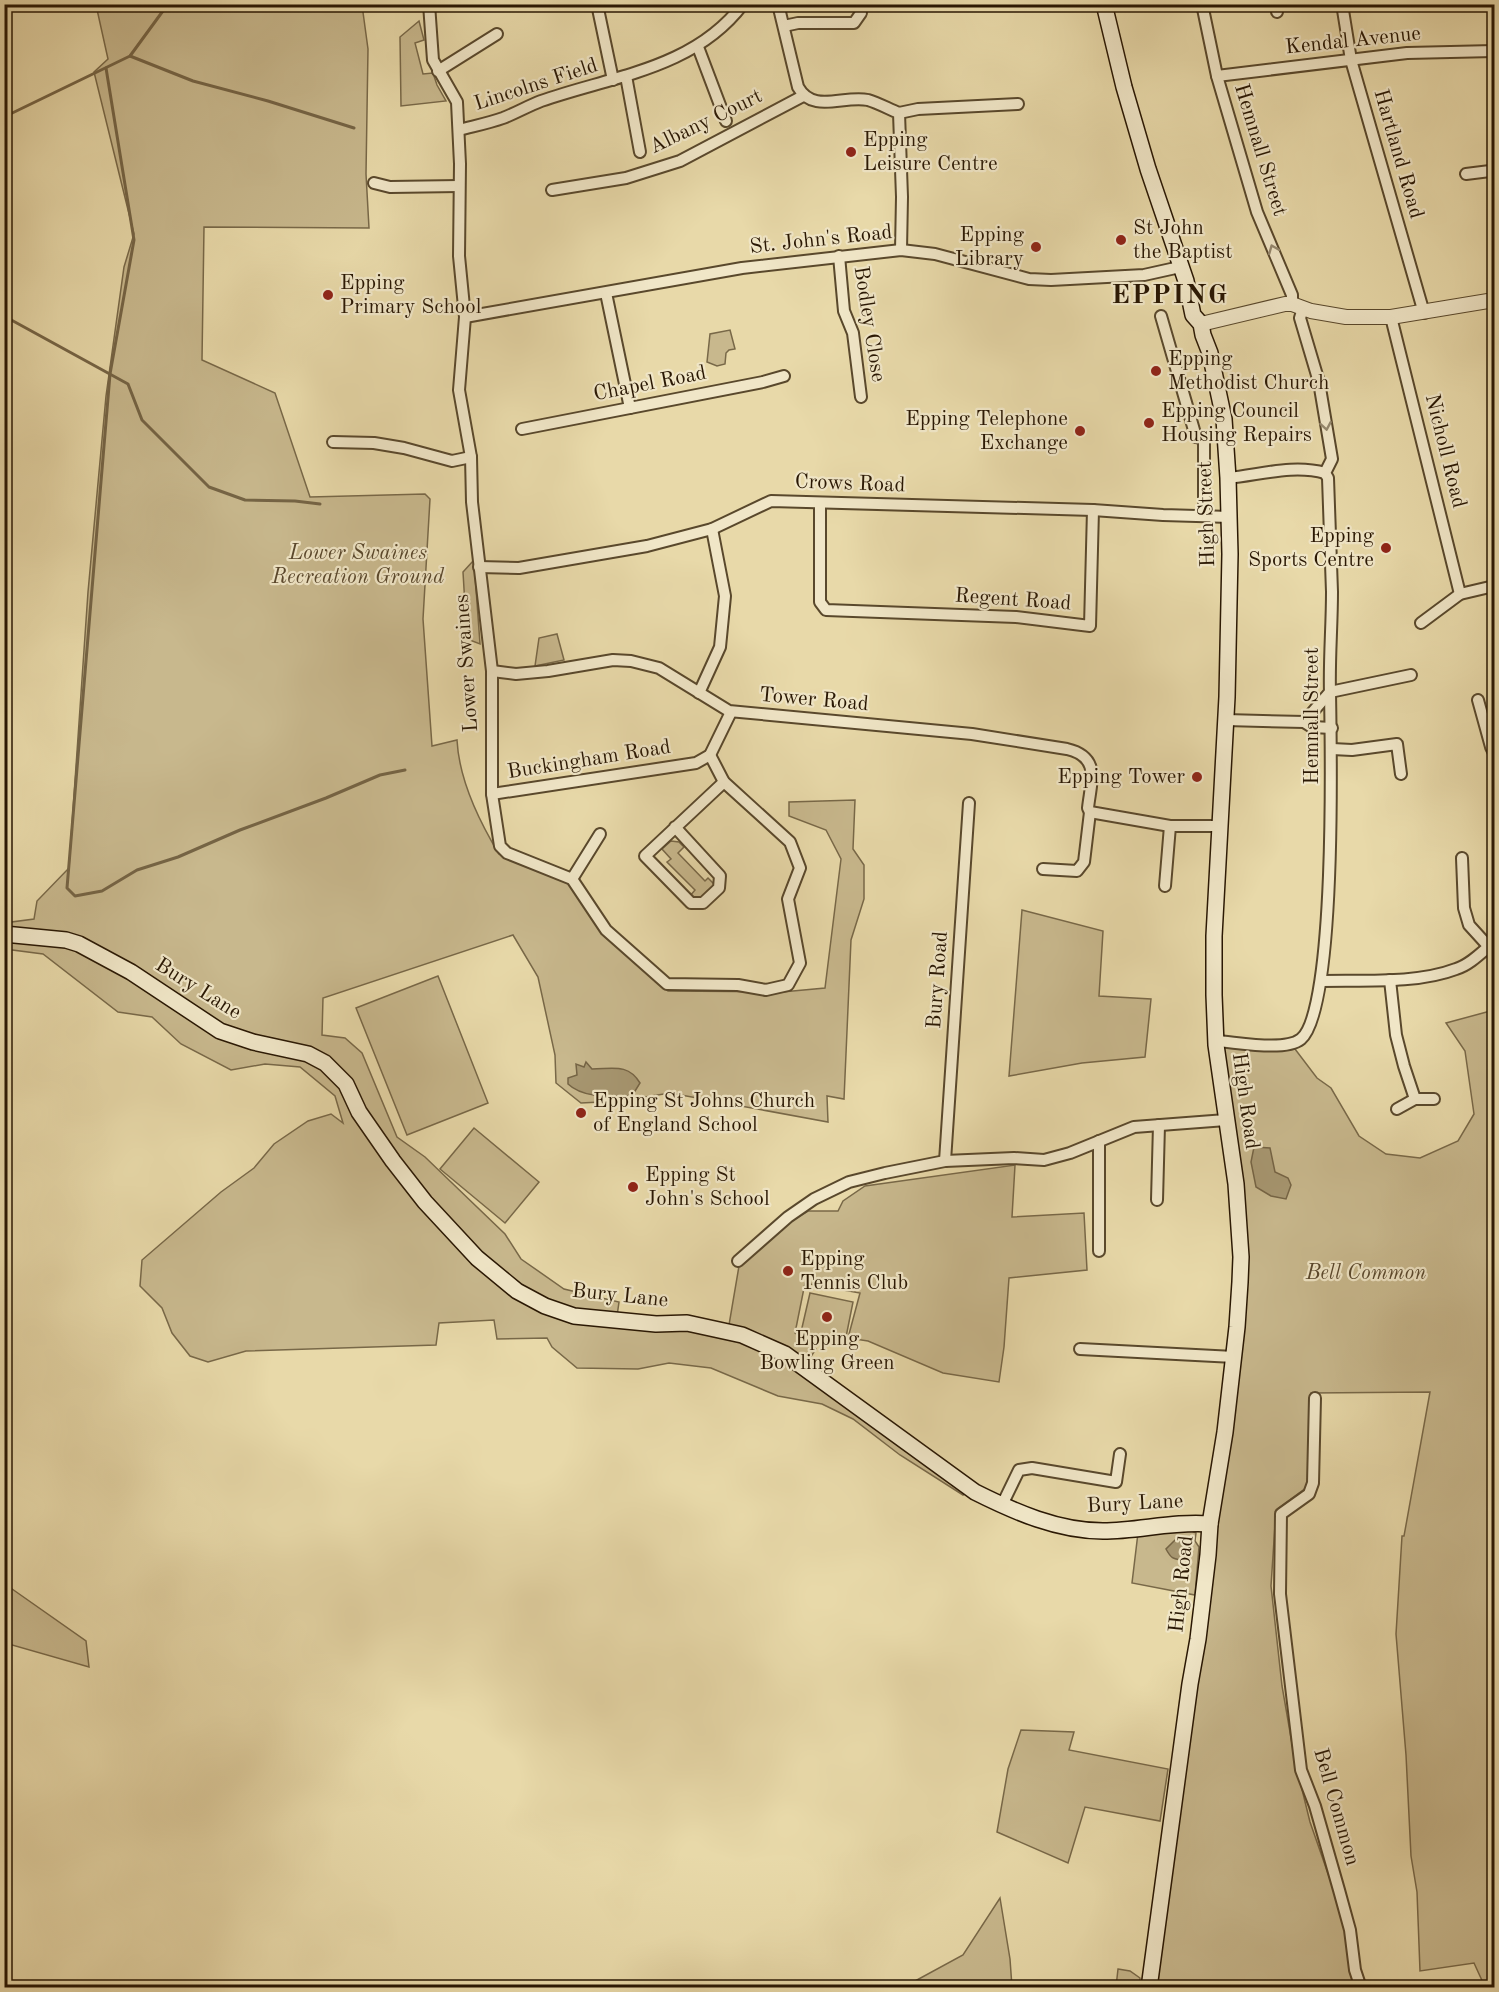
<svg xmlns="http://www.w3.org/2000/svg" width="1499" height="1992" viewBox="0 0 1499 1992" font-family="'Old Standard TT',serif">
  <style>
    .green { fill: #c8b88d; stroke: #786848; stroke-width: 1.5 }
    .water { fill: #a79771; stroke: #756445; stroke-width: 1.5 }
    .lines { fill: none; stroke-linecap: round; stroke-linejoin: round }
    .stream { stroke: #756445; stroke-width: 3 }
    .minor-casing { stroke: #59482c; stroke-width: 14 }
    .tertiary-casing { stroke: #59482c; stroke-width: 16 }
    .secondary-casing { stroke: #291703; stroke-width: 18 }
    .minor { stroke: #f0e6c7; stroke-width: 10 }
    .tertiary { stroke: #f0e6c7; stroke-width: 14 }
    .secondary { stroke: #f0e6c7; stroke-width: 15 }
    .oneway { stroke: #96896f }
    .poi-dot { fill: #8f2418; stroke: #f0e6c7; stroke-width: 2 }
    .labels { text-anchor: middle; dominant-baseline: central; stroke-width: 4.5; stroke-linejoin: round; paint-order: stroke }
    .street-label { font-size: 21px; fill: #291703; stroke: #f0e6c7 }
    .poi-label { font-size: 21px; fill: #291703; stroke: #f0e6c7; text-anchor: start }
    .park-label { font-size: 21px; font-style: italic; fill: #59472c; stroke: #f0e6c7 }
    .district-label { font-size: 27px; font-weight: bold; letter-spacing: 1.5px; fill: #291703; stroke: #f0e6c7 }
  </style>
  <rect width="100%" height="100%" fill="#e8d9a9"/>
  <filter id="stains"><feTurbulence type="fractalNoise" baseFrequency=".00333" numOctaves="4"/><feColorMatrix values="0 0 0 0 .2 0 0 0 0 .09 0 0 0 0 .02 0 0 0 .5 -.17"/></filter>
  <radialGradient id="worn" r=".72"><stop offset=".6" stop-color="#630" stop-opacity="0"/><stop offset="1" stop-color="#630" stop-opacity=".3"/></radialGradient>
  <g class="green">
    <path d="M96,5H362L368,49L366,174L369,228L204,227L202,360L275,393L310,497L425,494L430,499L423,619L432,746L457,740C459,779 479,821 499,854L571,881L604,936L668,991L782,992L825,988L841,859L826,830L789,816V802L855,800L853,849L864,865V899L851,940L844,1099L827,1096L828,1122L670,1093L620,1101L581,1103L556,1083L555,1055L538,977L513,935L323,998L322,1035L345,1038L362,1053L397,1137L425,1157L505,1234L521,1259L564,1289L619,1302L616,1323L729,1325L739,1266L790,1222L808,1211H838L843,1201L865,1186L1015,1165L1012,1217L1084,1213L1087,1270L1009,1278L1004,1347L999,1382L943,1373L868,1341L848,1338L860,1293L805,1283L795,1333L816,1349L806,1364L966,1493L963,1495L900,1455L853,1419L822,1404L778,1396L711,1368L669,1363L638,1369L577,1368L552,1347L547,1338L497,1339L494,1320L439,1323L436,1345L246,1351L208,1362L190,1356L172,1333L162,1308L140,1286L142,1260L221,1192L254,1168L274,1144L308,1121L331,1114L343,1123L335,1096L300,1067L265,1064L231,1070L181,1044L152,1017L118,1012L43,954L5,949L4,923L34,919L37,901L69,868L88,592L106,396L124,267L134,234L94,72L108,59Z"/>
    <polygon points="419,21 424,40 415,43 423,74 433,73 437,85 446,101 401,106 400,37"/>
    <polygon points="730,330 735,349 729,350 726,353 725,364 717,366 707,362 710,334"/>
    <polygon points="474,560 474,561 480,644 467,639 463,572"/>
    <polygon points="557,634 564,660 535,666 539,638"/>
    <polygon points="671,841 679,842 684,847 678,853 705,881 708,878 717,887 703,901 689,897 695,890 667,862 671,859 662,849"/>
    <polygon points="1022,910 1103,931 1099,996 1151,999 1145,1057 1082,1063 1009,1076"/>
    <polygon points="438,976 488,1103 407,1135 356,1008"/>
    <polygon points="1494,1010 1494,1987 1485,1987 1474,1963 1420,1971 1417,1892 1411,1856 1406,1755 1396,1634 1402,1536 1404,1536 1430,1392 1311,1393 1310,1485 1276,1510 1271,1586 1282,1686 1295,1761 1310,1822 1347,1928 1357,1987 1155,1988 1246,1280 1223,1045 1295,1049 1317,1078 1331,1088 1359,1136 1386,1154 1420,1158 1458,1141 1474,1114 1465,1051 1446,1023"/>
    <polygon points="474,1128 539,1182 505,1223 440,1169"/>
    <polygon points="810,1293 853,1302 845,1342 801,1332"/>
    <polygon points="1187,1529 1196,1533 1195,1541 1199,1547 1195,1595 1132,1583 1138,1533"/>
    <polygon points="5,1584 86,1641 89,1667 5,1643"/>
    <polygon points="1021,1730 1074,1732 1069,1750 1168,1769 1160,1821 1085,1807 1068,1863 997,1832 1008,1769"/>
    <polygon points="1000,1898 1010,1959 1012,1987 904,1987 963,1955"/>
    <polygon points="1118,1969 1130,1971 1140,1978 1139,1987 1116,1987"/>
  </g>
  <g class="water">
    <path d="M586,1062L592,1069C612,1069 628,1063 640,1083L632,1096C612,1096 584,1099 568,1084V1078L577,1075L576,1064L584,1067Z"/>
    <polygon points="1254,1147 1270,1148 1275,1172 1288,1178 1291,1185 1286,1199 1271,1196 1256,1187 1251,1162"/>
    <path d="M1175,1540L1186,1543L1190,1557L1187,1561C1175,1558 1173,1562 1166,1549Z"/>
  </g>
  <g class="lines">
    <g class="stream">
      <polyline points="130,56 193,81 268,101 354,128"/>
      <polyline points="106,68 134,240 110,374 67,888 75,896 102,891 137,870 178,857 240,830 326,798 380,775 405,770"/>
      <polyline points="4,117 130,56 168,4"/>
      <polyline points="4,316 128,384 142,420 209,487 245,500 295,501 320,504"/>
    </g>
    <g class="minor-casing">
      <g id="minor">
        <polyline points="429,4 433,60 457,102 460,164 459,256 465,317 459,390 471,457 472,502 492,671 492,794 500,846 507,853 572,879 606,930 667,984 738,985 766,990 788,985 800,963 788,899 800,868 790,842 724,782 710,755"/>
        <polyline points="597,4 613,80"/>
        <path d="M778,4L798,87C813,114 843,95 868,100C878,103 889,109 899,113L902,197L901,250"/>
        <polyline points="1202,4 1217,76 1257,212 1292,295 1292,304"/>
        <polyline points="1276,4 1277,12"/>
        <polyline points="1342,4 1351,60 1424,313"/>
        <polyline points="784,26 798,23 854,23 861,13"/>
        <polyline points="698,47 726,121"/>
        <polyline points="438,71 497,34"/>
        <polyline points="626,76 640,152"/>
        <polyline points="1217,76 1407,53 1494,51"/>
        <polyline points="899,113 918,109 1018,104"/>
        <path d="M459,130C474,126 489,123 503,118C516,113 528,106 541,101C612,76 694,69 743,4"/>
        <polyline points="1466,174 1490,171 1494,168"/>
        <polyline points="374,183 390,187 459,186"/>
        <polyline points="552,190 626,178 680,161 803,96"/>
        <polyline points="839,256 844,311 853,333 861,397"/>
        <polyline points="606,293 630,408"/>
        <polyline points="1161,316 1196,437 1204,439 1204,515"/>
        <polyline points="465,317 742,268 901,250 935,254 1029,279 1051,280 1144,275 1180,267"/>
        <polyline points="1391,317 1460,594"/>
        <polyline points="522,429 763,382 784,376"/>
        <polyline points="333,442 374,443 404,448 452,461 471,457"/>
        <path d="M1228,478C1260,475 1293,464 1325,473"/>
        <polyline points="820,503 820,602 826,610 1016,617 1090,626 1093,510"/>
        <polyline points="479,567 519,568 647,546 712,529 771,501 1093,510 1163,515 1230,517"/>
        <polyline points="1421,623 1460,594 1494,586"/>
        <path d="M492,671L516,674L548,671L613,660L631,661L659,668L729,711L972,734L1067,749C1101,757 1091,781 1088,808L1090,812L1170,826H1219"/>
        <polyline points="699,693 720,647 725,596 712,529"/>
        <polyline points="1478,700 1491,747 1494,753"/>
        <polyline points="1226,720 1304,722 1312,727 1332,728"/>
        <polyline points="1304,722 1330,692 1411,675"/>
        <polyline points="1332,749 1352,750 1397,744 1401,774"/>
        <polyline points="492,794 696,763 710,755 731,712"/>
        <polyline points="675,827 720,876 719,888 703,903 691,903 645,856 724,782"/>
        <polyline points="1462,858 1464,908 1469,925 1489,947"/>
        <polyline points="1043,869 1077,871 1084,862 1090,812"/>
        <polyline points="572,879 600,834"/>
        <polyline points="1165,886 1170,826"/>
        <polyline points="1390,980 1396,1035 1404,1066 1415,1099"/>
        <path d="M1321,981C1363,980 1417,984 1456,969C1470,965 1483,951 1494,942"/>
        <path d="M1216,1041C1236,1042 1285,1052 1301,1039C1336,1010 1331,747 1330,693C1329,659 1332,626 1332,592C1331,554 1329,516 1328,478L1325,473L1332,459L1319,382L1300,318L1303,308"/>
        <polyline points="1397,1109 1415,1099 1434,1099"/>
        <polyline points="945,1161 969,803"/>
        <polyline points="1157,1200 1159,1125"/>
        <polyline points="1099,1251 1099,1141"/>
        <polyline points="738,1261 788,1217 814,1199 849,1182 885,1173 945,1161 1014,1158 1044,1160 1070,1153 1134,1127 1226,1120"/>
        <polyline points="1080,1349 1234,1357"/>
        <polyline points="1315,1398 1313,1483 1309,1494 1281,1514 1280,1594 1301,1770 1315,1806 1339,1890 1350,1930 1355,1970 1361,1988"/>
        <polyline points="1002,1505 1019,1470 1032,1468 1116,1482 1120,1454"/>
      </g>
    </g>
    <g class="tertiary-casing">
      <polyline id="tertiary" points="1201,324 1285,304 1292,304 1311,311 1346,317 1391,317 1494,300"/>
    </g>
    <g class="secondary-casing">
      <g id="secondary">
        <polyline points="1104,4 1124,87 1148,169 1186,281 1193,315 1201,324 1203,335 1210,353 1224,419 1228,478 1230,554 1227,697 1214,936 1214,995 1216,1045 1236,1184 1241,1257 1240,1282 1237,1327 1225,1432 1210,1524 1208,1555 1198,1639 1190,1684 1149,1988"/>
        <path d="M4,934L66,940L79,944L131,972L220,1031L253,1042L308,1054L325,1063L346,1084L359,1112L393,1161L425,1202L477,1258L517,1291L545,1306L574,1316L656,1324L687,1323L742,1335L785,1354L975,1492C1015,1512 1058,1531 1103,1531C1139,1531 1173,1521 1210,1524"/>
      </g>
    </g>
    <use href="#minor" class="minor"/>
    <use href="#tertiary" class="tertiary"/>
    <use href="#secondary" class="secondary"/>
  </g>
  <defs><path id="oneway-chevron" d="M-2-3.5L2.5 0L-2 3.5" fill="none" stroke-width="1.6" stroke-linecap="round" stroke-linejoin="round" transform="scale(1.5)"/></defs>
  <g class="oneway">
    <use href="#oneway-chevron" transform="translate(1273 249) rotate(-112)"/>
    <use href="#oneway-chevron" transform="translate(1326 426) rotate(80)"/>
  </g>
  <g class="poi-dot">
    <circle cx="851" cy="152" r="6"/>
    <circle cx="1121" cy="240" r="6"/>
    <circle cx="1036" cy="247" r="6"/>
    <circle cx="328" cy="295" r="6"/>
    <circle cx="1156" cy="371" r="6"/>
    <circle cx="1149" cy="423" r="6"/>
    <circle cx="1080" cy="431" r="6"/>
    <circle cx="1386" cy="548" r="6"/>
    <circle cx="1197" cy="777" r="6"/>
    <circle cx="581" cy="1113" r="6"/>
    <circle cx="633" cy="1187" r="6"/>
    <circle cx="788" cy="1271" r="6"/>
    <circle cx="827" cy="1317" r="6"/>
  </g>
  <g class="labels">
    <g class="street-label">
      <text transform="translate(1353 41) rotate(-6)">Kendal Avenue</text>
      <text transform="translate(536 85) rotate(-18)">Lincolns Field</text>
      <text transform="translate(706 122) rotate(-26)">Albany Court</text>
      <text transform="translate(1260 150) rotate(73)">Hemnall Street</text>
      <text transform="translate(1398 154) rotate(74)">Hartland Road</text>
      <text transform="translate(821 240) rotate(-6)">St. John's Road</text>
      <text transform="translate(869 324) rotate(81)">Bodley Close</text>
      <text transform="translate(650 384) rotate(-11)">Chapel Road</text>
      <text transform="translate(1445 451) rotate(76)">Nicholl Road</text>
      <text transform="translate(850 484) rotate(2)">Crows Road</text>
      <text transform="translate(1207 514) rotate(-92)">High Street</text>
      <text transform="translate(1013 600) rotate(4)">Regent Road</text>
      <text transform="translate(467 663) rotate(-94)">Lower Swaines</text>
      <text transform="translate(814 700) rotate(5)">Tower Road</text>
      <text transform="translate(1312 716) rotate(-90)">Hemnall Street</text>
      <text transform="translate(589 760) rotate(-9)">Buckingham Road</text>
      <text transform="translate(938 980) rotate(-86)">Bury Road</text>
      <text transform="translate(198 989) rotate(32)">Bury Lane</text>
      <text transform="translate(1245 1101) rotate(82)">High Road</text>
      <text transform="translate(620 1296) rotate(6)">Bury Lane</text>
      <text transform="translate(1135 1504) rotate(-3)">Bury Lane</text>
      <text transform="translate(1182 1584) rotate(-84)">High Road</text>
      <text transform="translate(1336 1807) rotate(74)">Bell Common</text>
    </g>
    <g class="poi-label">
      <text x="863" y="140">Epping<tspan x="863" dy="24">Leisure Centre</tspan></text>
      <text x="1133" y="228">St John<tspan x="1133" dy="24">the Baptist</tspan></text>
      <text x="1024" y="235" text-anchor="end">Epping<tspan x="1024" dy="24">Library</tspan></text>
      <text x="340" y="283">Epping<tspan x="340" dy="24">Primary School</tspan></text>
      <text x="1168" y="359">Epping<tspan x="1168" dy="24">Methodist Church</tspan></text>
      <text x="1161" y="411">Epping Council<tspan x="1161" dy="24">Housing Repairs</tspan></text>
      <text x="1068" y="419" text-anchor="end">Epping Telephone<tspan x="1068" dy="24">Exchange</tspan></text>
      <text x="1374" y="536" text-anchor="end">Epping<tspan x="1374" dy="24">Sports Centre</tspan></text>
      <text x="1185" y="777" text-anchor="end">Epping Tower</text>
      <text x="593" y="1101">Epping St Johns Church<tspan x="593" dy="24">of England School</tspan></text>
      <text x="645" y="1175">Epping St<tspan x="645" dy="24">John's School</tspan></text>
      <text x="800" y="1259">Epping<tspan x="800" dy="24">Tennis Club</tspan></text>
      <text x="827" y="1339" text-anchor="middle">Epping<tspan x="827" dy="24">Bowling Green</tspan></text>
    </g>
    <g class="park-label">
      <text x="358" y="553">Lower Swaines<tspan x="358" dy="24">Recreation Ground</tspan></text>
      <text x="1366" y="1273">Bell Common</text>
    </g>
    <g class="district-label">
      <text x="1170" y="295">EPPING</text>
    </g>
  </g>
  <rect width="1499" height="1992" fill="none" stroke="#e8d9a9" stroke-width="24"/>
  <rect x="6" y="6" width="1487" height="1980" fill="none" stroke="#291703" stroke-width="3"/>
  <rect x="12" y="12" width="1475" height="1968" fill="none" stroke="#291703" stroke-width="1.5"/>
  <rect width="100%" height="100%" filter="url(#stains)"/>
  <rect width="100%" height="100%" fill="url(#worn)"/>
</svg>
